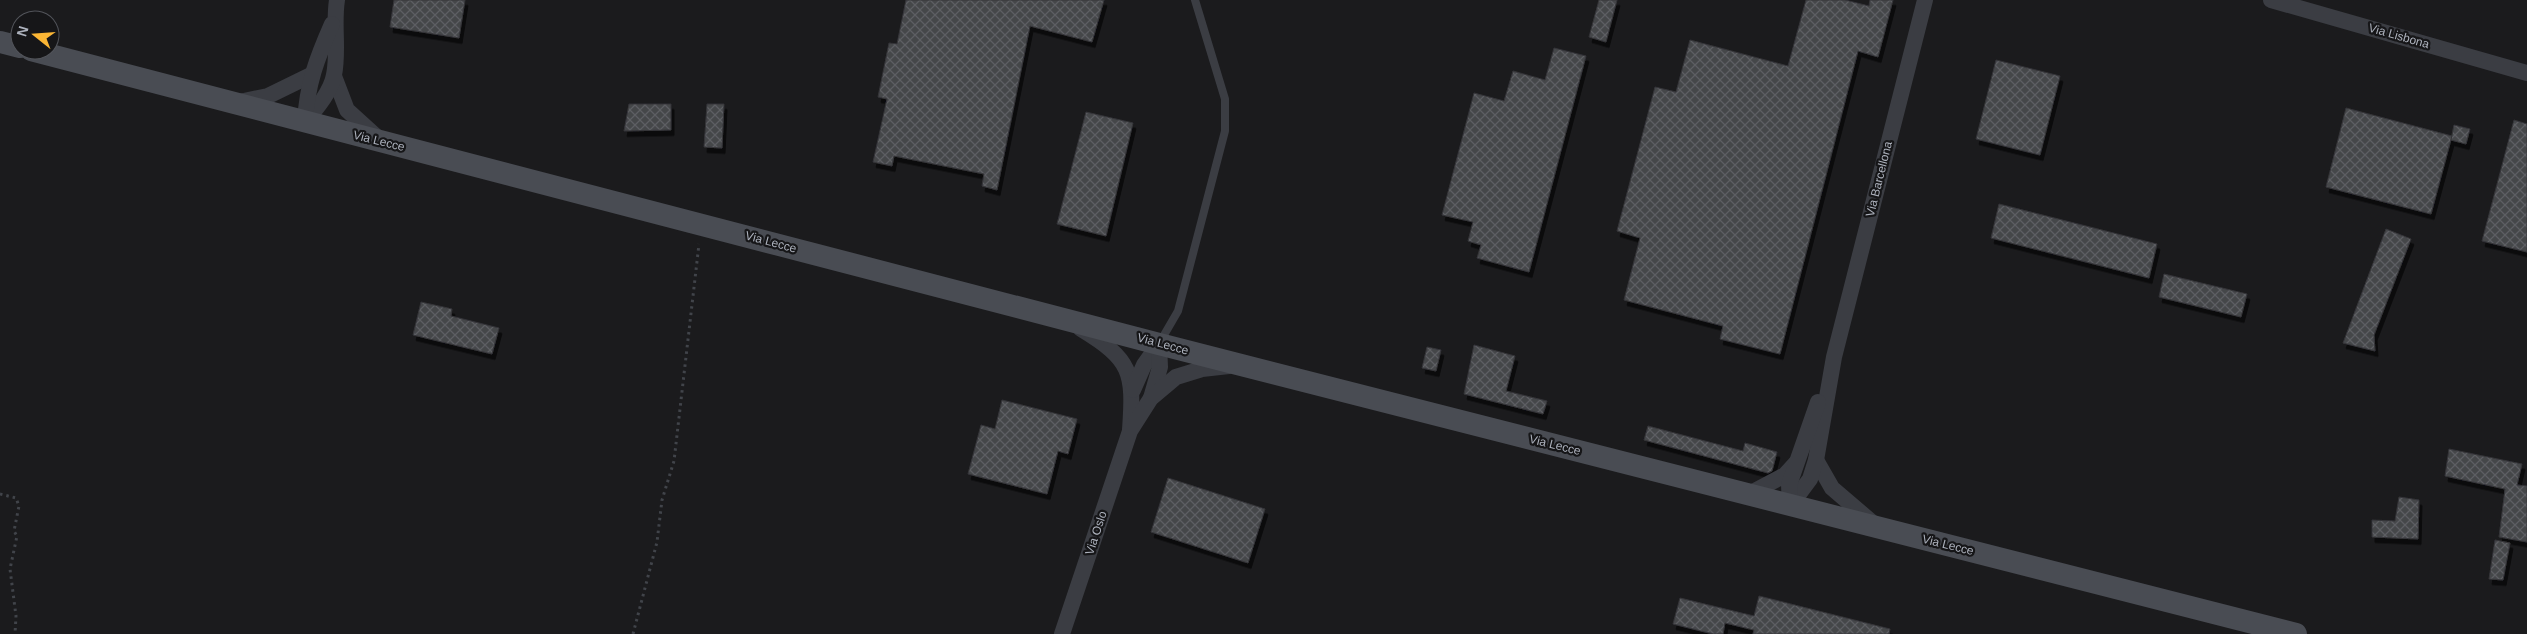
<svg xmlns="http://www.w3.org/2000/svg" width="2527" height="634" viewBox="0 0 2527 634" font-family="Helvetica,sans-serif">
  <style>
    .building { fill: url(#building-cross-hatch); stroke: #353539; filter: url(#shadow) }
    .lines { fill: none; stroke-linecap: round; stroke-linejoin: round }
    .path { stroke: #41444a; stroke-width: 3; stroke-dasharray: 2.5 4; stroke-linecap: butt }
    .lane { stroke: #3b3d43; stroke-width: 8 }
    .street { stroke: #3b3d43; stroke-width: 16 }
    .secondary { stroke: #494c53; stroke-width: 22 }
    .labels { text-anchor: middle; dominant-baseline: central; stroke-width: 4.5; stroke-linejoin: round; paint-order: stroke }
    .street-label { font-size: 12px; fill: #adb2bd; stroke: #161618 }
  </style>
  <defs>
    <pattern id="building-cross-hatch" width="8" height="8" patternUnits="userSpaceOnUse" patternTransform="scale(1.25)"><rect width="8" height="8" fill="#45464a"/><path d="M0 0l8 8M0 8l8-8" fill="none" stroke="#5d5e62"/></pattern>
    <filter id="shadow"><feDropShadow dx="3" dy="5.5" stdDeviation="0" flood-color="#0009"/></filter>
  </defs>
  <rect width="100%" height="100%" fill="#1b1b1d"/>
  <g class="building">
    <polygon points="394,0 465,0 459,38 390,27"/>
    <polygon points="906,0 1104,0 1092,42 1030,26 997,190 982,186 984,174 894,156 892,166 873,162 887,99 878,97 889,43 897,44"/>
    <polygon points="1599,0 1617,0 1606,42 1589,37"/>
    <polygon points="1806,0 1845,0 1869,6 1870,0 1893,0 1878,57 1858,51 1780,354 1720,339 1723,326 1624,300 1640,238 1617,231 1655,87 1676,92 1690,40 1788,66"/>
    <polygon points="1554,48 1586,56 1529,272 1477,258 1481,245 1468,241 1473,222 1442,215 1474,93 1504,101 1513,71 1545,80"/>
    <polygon points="1996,60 2060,76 2040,155 1976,139"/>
    <polygon points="629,104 671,104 671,130 624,131"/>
    <polygon points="707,104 724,104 722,148 704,147"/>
    <polygon points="2346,108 2452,136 2431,214 2326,187"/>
    <polygon points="1086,112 1133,123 1106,236 1057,224"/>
    <polygon points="2514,120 2527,124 2527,252 2482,241"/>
    <polygon points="2454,125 2470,129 2466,144 2451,140"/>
    <polygon points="1999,204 2157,244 2149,278 1991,238"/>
    <polygon points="2386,229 2411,239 2374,335 2375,351 2343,343"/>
    <polygon points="2164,274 2247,294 2241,317 2159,297"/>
    <polygon points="421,302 452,309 451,316 499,328 492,354 413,335"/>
    <polygon points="1474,345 1515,356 1506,391 1547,401 1543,414 1464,394"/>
    <polygon points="1427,347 1441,350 1436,371 1422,368"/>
    <polygon points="1002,400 1077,419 1068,454 1058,451 1047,494 968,474 981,425 995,429"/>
    <polygon points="1648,426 1743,451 1745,443 1777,452 1772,471 1768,473 1644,440"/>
    <polygon points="2449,449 2522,464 2517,485 2527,486 2527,542 2499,537 2505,489 2445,476"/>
    <polygon points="1168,478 1265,509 1248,563 1151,532"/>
    <polygon points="2399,497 2419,500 2418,539 2372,537 2372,520 2395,521"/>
    <polygon points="2495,540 2510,543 2503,580 2489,579"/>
    <polygon points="1759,596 1890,629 1889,634 1753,634 1754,630 1725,623 1723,634 1713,634 1673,624 1680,598 1754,616"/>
  </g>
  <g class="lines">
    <g class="path">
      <polyline points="0,494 16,498 19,506 14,531 17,536 10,569 16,616 15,634"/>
      <polyline points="633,634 657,542 662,500 674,461 699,244"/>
    </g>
    <polyline class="lane" points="1160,342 1178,311 1225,131 1225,99 1195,0"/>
    <g class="street">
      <polyline points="2271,0 2527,73"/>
      <polyline points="334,76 347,110 380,140"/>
      <polyline points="239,102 268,96 311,75"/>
      <path d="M305,122C316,109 331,92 334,75C339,50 333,25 337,0"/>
      <path d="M305,122C307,84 317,58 332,24"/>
      <path d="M1081,329C1132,360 1134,372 1130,430"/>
      <polyline points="1133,390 1144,365 1159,344"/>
      <polyline points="1151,398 1160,367 1159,344"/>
      <polyline points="1816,460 1832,488 1874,524"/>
      <polyline points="1747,495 1785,475 1796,463"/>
      <polyline points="1790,506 1810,479 1816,460 1834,357 1925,0"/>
      <polyline points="1790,506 1789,485 1818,402"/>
      <polyline points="1062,634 1130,431 1151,398 1176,377 1202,369 1229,366"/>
    </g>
    <g class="secondary">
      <polyline points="0,42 20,47"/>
      <polyline points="31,50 1159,344 2296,634"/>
    </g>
  </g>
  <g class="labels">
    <g class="street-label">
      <text transform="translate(2399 36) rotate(16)">Via Lisbona</text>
      <text transform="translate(379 141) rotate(14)">Via Lecce</text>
      <text transform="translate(1879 179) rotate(-76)">Via Barcellona</text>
      <text transform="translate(771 242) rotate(15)">Via Lecce</text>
      <text transform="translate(1163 344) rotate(15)">Via Lecce</text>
      <text transform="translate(1555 445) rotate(14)">Via Lecce</text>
      <text transform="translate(1096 533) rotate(-72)">Via Oslo</text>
      <text transform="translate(1948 545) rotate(14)">Via Lecce</text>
    </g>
  </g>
  <g transform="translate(35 35) rotate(287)"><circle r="24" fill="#161618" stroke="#52545a"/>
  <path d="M0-4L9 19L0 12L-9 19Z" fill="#fbb635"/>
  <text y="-8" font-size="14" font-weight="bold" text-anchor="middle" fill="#adb2bd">N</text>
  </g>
</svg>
